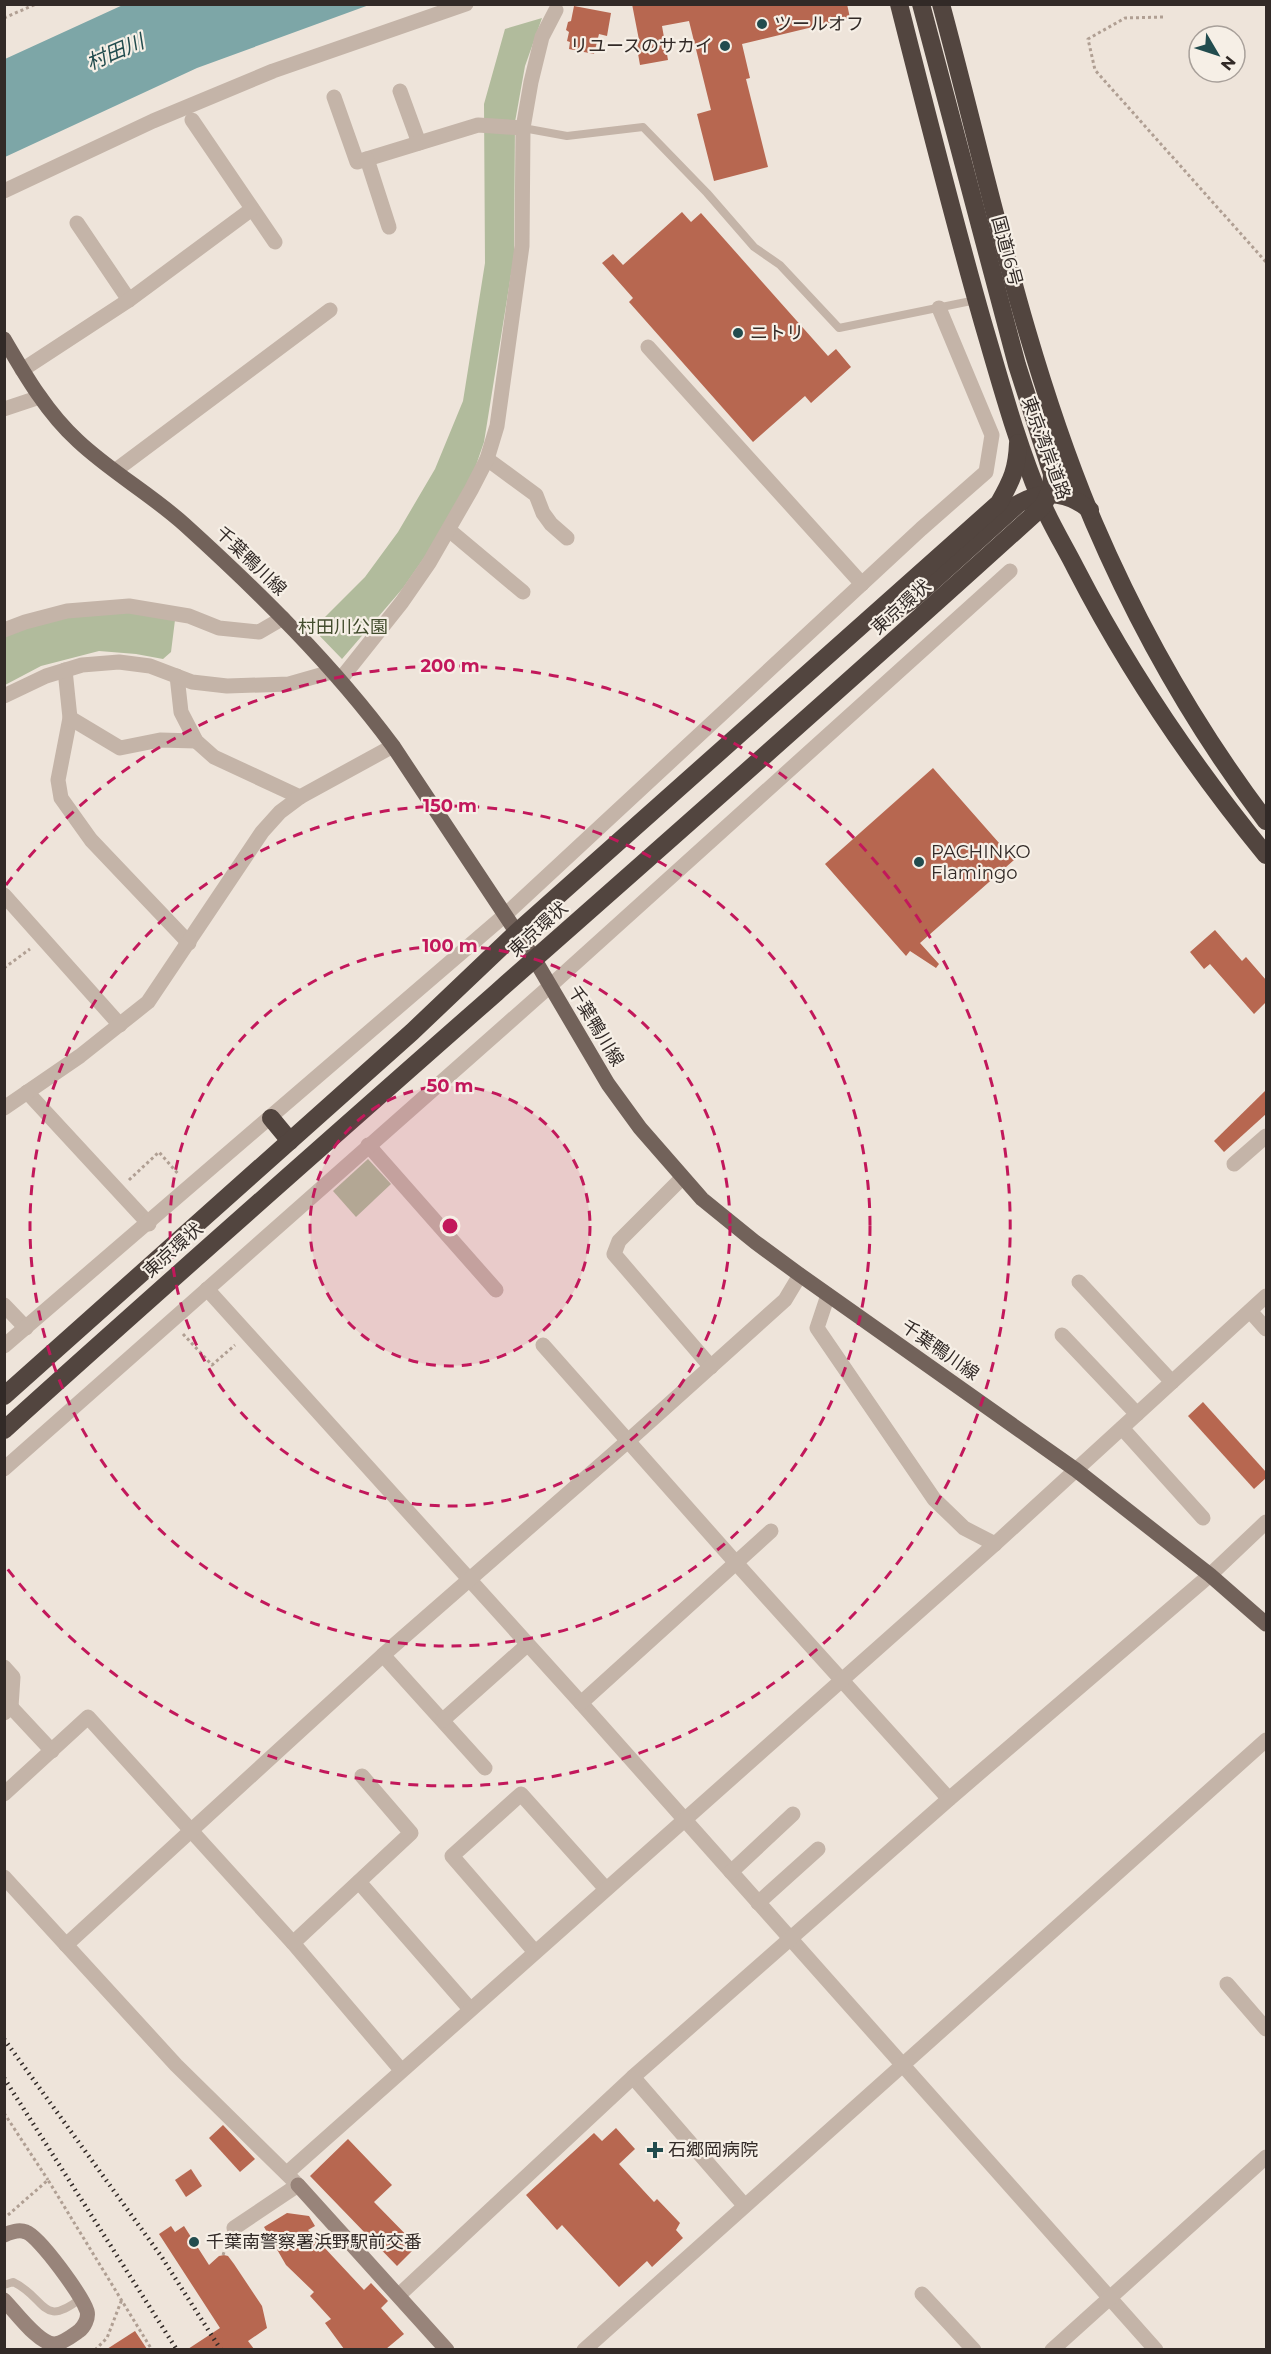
<svg xmlns="http://www.w3.org/2000/svg" width="1271" height="2354" viewBox="0 0 1271 2354" font-family="Montserrat,'Noto Sans JP',sans-serif">
  <style>
    .green { fill: #b1bb9c }
    .water { fill: #7da6a7 }
    .building { fill: #b76750 }
    .lines { fill: none; stroke-linecap: round; stroke-linejoin: round }
    .path { stroke: #b09f93; stroke-width: 3; stroke-dasharray: 3 3; stroke-linecap: butt }
    .lane { stroke: #c4b4a8; stroke-width: 8 }
    .street { stroke: #c4b4a8; stroke-width: 15 }
    .secondary { stroke: #98847a; stroke-width: 15 }
    .primary { stroke: #72625a; stroke-width: 15 }
    .highway { stroke: #52453f; stroke-width: 18 }
    .rail { stroke: #322a27; stroke-width: 4.5; stroke-dasharray: 1.5 4.5; stroke-linecap: butt }
    .ring { fill: none; stroke: #c2185b; stroke-width: 3; stroke-dasharray: 10 8 }
    .poi-dot { fill: #224c4e; stroke: #f6efe6; stroke-width: 2 }
    .labels { text-anchor: middle; dominant-baseline: central; stroke-width: 4.5; stroke-linejoin: round; paint-order: stroke }
    .poi-label { font-size: 18px; fill: #322a27; stroke: #f6efe6; text-anchor: start }
    .street-label { font-size: 18px; fill: #322a27; stroke: #f6efe6 }
    .park-label { font-size: 18px; fill: #434d2e; stroke: #f6efe6 }
    .water-label { font-size: 20px; font-style: italic; fill: #224c4e; stroke: #f6efe6 }
    .centre { fill: #c2185b; stroke: #f6efe6; stroke-width: 3 }
    .ring-label { font-size: 18px; text-anchor: middle; font-weight: bold; fill: #c2185b; stroke: #f6efe6; stroke-width: 4.5; stroke-linejoin: round; paint-order: stroke }
  </style>
  <rect width="100%" height="100%" fill="#eee4da"/>
  <g class="green">
    <polygon points="542,18 525,66 515,122 514,256 484,442 472,477 442,532 403,588 342,659 313,629 365,577 398,532 435,469 463,401 485,263 484,104 505,29"/>
    <polygon points="121,610 175,620 171,652 163,659 136,654 99,651 41,666 5,685 5,634 53,619"/>
    <polygon points="368,1159 391,1184 356,1217 333,1191"/>
  </g>
  <polygon class="water" points="125,4 369,4 369,5 197,68 5,157 5,59"/>
  <g class="building">
    <polygon points="632,4 847,4 850,18 742,44 750,78 746,79 768,167 714,181 697,114 711,110 689,21 662,26 668,60 640,65 637,48 639,40"/>
    <polygon points="574,6 611,13 607,36 599,34 594,54 569,49 570,42 567,41 569,32 566,30 568,22 571,21"/>
    <polygon points="682,212 691,222 701,213 828,356 836,349 851,367 811,403 805,396 753,442 629,302 633,298 602,263 613,254 623,265"/>
    <polygon points="933,768 1014,860 920,943 939,964 936,968 910,951 906,956 825,864"/>
    <polygon points="1215,930 1242,961 1246,957 1266,980 1266,1002 1254,1014 1210,964 1204,969 1190,952"/>
    <polygon points="1266,1090 1266,1114 1224,1152 1214,1141"/>
    <polygon points="1203,1402 1266,1472 1266,1478 1254,1489 1188,1416"/>
    <polygon points="223,2125 255,2159 240,2172 209,2138"/>
    <polygon points="616,2128 635,2149 619,2164 654,2202 657,2199 680,2223 676,2230 683,2238 652,2267 647,2261 619,2287 562,2225 557,2230 526,2195 594,2133 602,2141"/>
    <polygon points="348,2139 392,2185 374,2202 417,2246 397,2266 310,2176"/>
    <polygon points="191,2169 202,2186 186,2197 175,2180"/>
    <polygon points="287,2213 309,2216 315,2226 308,2230 364,2290 371,2283 388,2301 381,2308 404,2334 386,2349 344,2349 325,2323 331,2319 310,2296 314,2292 286,2265 264,2227"/>
    <polygon points="171,2226 175,2232 184,2226 209,2265 219,2256 224,2255 228,2256 234,2264 262,2306 267,2328 248,2341 254,2349 188,2349 220,2328 159,2234"/>
    <polygon points="135,2331 147,2349 107,2349"/>
  </g>
  <g class="lines">
    <g class="path">
      <polyline points="1163,17 1125,18 1088,39 1095,70 1266,262"/>
      <polyline points="4,18 36,4"/>
      <polyline points="4,968 30,949"/>
      <polyline points="129,1180 159,1152 179,1175"/>
      <polyline points="183,1334 212,1365 235,1345"/>
      <polyline points="4,2113 48,2180"/>
      <polyline points="8,2215 48,2180 152,2350"/>
      <polyline points="223,2255 227,2244"/>
      <polyline points="95,2350 107,2338 122,2299"/>
    </g>
    <g class="lane">
      <polyline points="523,128 567,136 643,127 707,193 754,247 780,265 839,328 976,300"/>
      <path d="M4,2285L13,2282C46,2297 41,2329 80,2299"/>
    </g>
    <g class="street">
      <polyline points="400,91 419,143"/>
      <polyline points="334,97 357,162 478,125 523,128"/>
      <polyline points="192,120 275,242"/>
      <polyline points="367,159 389,227"/>
      <polyline points="4,191 153,121 273,71 466,4"/>
      <polyline points="77,223 129,300"/>
      <polyline points="648,347 862,584"/>
      <polyline points="22,370 129,300 252,209"/>
      <polyline points="4,409 40,397"/>
      <polyline points="487,459 536,495 543,513 551,524 567,538"/>
      <polyline points="116,470 330,310"/>
      <polyline points="449,530 523,592"/>
      <polyline points="4,630 25,622 67,611 129,606 189,616 219,628 259,632 283,618"/>
      <polyline points="65,670 70,718 58,780 61,798 91,840 189,943"/>
      <polyline points="177,676 181,712 196,741 214,757 300,797"/>
      <polyline points="340,680 402,602 429,563 471,490 487,459 497,426 522,246 523,128 531,82 542,37 556,10"/>
      <polyline points="4,696 46,676 82,665 119,662 150,666 192,682 227,686 289,684 331,672"/>
      <polyline points="70,718 120,748 160,740 196,741"/>
      <polyline points="4,895 120,1025"/>
      <polyline points="27,1092 149,1224"/>
      <polyline points="4,1108 80,1056 148,1002 262,832 280,812 300,797 393,746"/>
      <polyline points="368,1145 496,1290"/>
      <polyline points="1234,1164 1266,1136"/>
      <polyline points="682,1178 619,1241 614,1254 711,1367"/>
      <polyline points="1079,1282 1172,1382"/>
      <polyline points="207,1289 581,1703 1156,2350"/>
      <polyline points="828,1295 817,1328 934,1499 964,1528 995,1544"/>
      <polyline points="4,1305 26,1328"/>
      <polyline points="1250,1311 1266,1329"/>
      <polyline points="1062,1335 1137,1414"/>
      <polyline points="543,1345 737,1564 949,1799"/>
      <polyline points="4,1346 505,915 921,529 986,472 992,435 939,308"/>
      <polyline points="1122,1428 1203,1518"/>
      <polyline points="4,1469 550,986 1010,571"/>
      <polyline points="383,1655 485,1768"/>
      <polyline points="4,1667 13,1677 11,1707 4,1713"/>
      <polyline points="581,1703 771,1531"/>
      <polyline points="11,1707 52,1751"/>
      <polyline points="443,1720 527,1645"/>
      <polyline points="4,1794 88,1717 293,1943 401,2070"/>
      <polyline points="731,1872 793,1814"/>
      <polyline points="4,1877 176,2065 298,2185 234,2228"/>
      <polyline points="359,1882 470,2009"/>
      <polyline points="758,1903 818,1849"/>
      <polyline points="293,1943 411,1833 362,1776"/>
      <polyline points="66,1945 383,1655 628,1441 785,1300 800,1275"/>
      <polyline points="535,1952 452,1856 521,1794 606,1889"/>
      <polyline points="1227,1984 1266,2029"/>
      <polyline points="633,2077 744,2205"/>
      <polyline points="287,2173 995,1544 1266,1296"/>
      <polyline points="922,2294 974,2350"/>
      <polyline points="399,2295 633,2077 949,1799 1210,1575 1266,1522"/>
      <polyline points="584,2350 1266,1740"/>
      <polyline points="1052,2350 1266,2157"/>
    </g>
    <g class="secondary">
      <polyline points="298,2185 447,2350"/>
      <path d="M4,2235C11,2232 19,2229 26,2232C40,2237 82,2296 87,2311C89,2318 84,2327 79,2331C72,2336 63,2343 55,2344C39,2345 15,2311 4,2300"/>
    </g>
    <path class="primary" d="M4,339C25,375 47,413 78,441C111,472 152,495 185,525C260,593 333,665 393,746L535,960L608,1084L640,1128L702,1199L755,1242L800,1275L1076,1470L1210,1575L1266,1624"/>
    <g class="highway">
      <path d="M899,4C926,111 953,218 983,323C1001,384 1017,444 1042,503C1051,525 1065,547 1076,569C1129,672 1193,766 1266,855"/>
      <path d="M941,4C988,178 1024,357 1094,523C1139,628 1197,730 1266,821"/>
      <path d="M883,619L912,600L1018,504C1043,489 1068,492 1090,510"/>
      <polyline points="271,1118 290,1141"/>
      <path d="M4,1396L412,1032L516,933L999,503C1012,480 1017,469 1018,443"/>
      <path d="M4,1430C348,1119 700,818 1043,506L1051,489L1052,474L1017,365L921,4"/>
    </g>
    <g class="rail">
      <polyline points="4,2039 161,2256 221,2350"/>
      <polyline points="4,2078 177,2350"/>
    </g>
  </g>
  <circle cx="450" cy="1226" r="140" fill="#c2185b" fill-opacity=".12"/>
  <g class="ring">
    <circle cx="450" cy="1226" r="140"/>
    <circle cx="450" cy="1226" r="280"/>
    <circle cx="450" cy="1226" r="420"/>
    <path d="M6 885A560 560 0 1 1 6 1567"/>
  </g>
  <g class="poi-dot">
    <circle cx="762" cy="24" r="6"/>
    <circle cx="725" cy="46" r="6"/>
    <circle cx="738" cy="333" r="6"/>
    <circle cx="919" cy="862" r="6"/>
    <path d="M652 2141h6v6h6v6h-6v6h-6v-6h-6v-6h6z"/>
    <circle cx="194" cy="2242" r="6"/>
  </g>
  <g class="labels">
    <g class="poi-label">
      <text x="774" y="24">ツールオフ</text>
      <text x="713" y="46" text-anchor="end">リユースのサカイ</text>
      <text x="750" y="333">ニトリ</text>
      <text x="931" y="852">PACHINKO<tspan x="931" dy="21">Flamingo</tspan></text>
      <text x="668" y="2150">石郷岡病院</text>
      <text x="206" y="2242">千葉南警察署浜野駅前交番</text>
    </g>
    <g class="street-label">
      <text transform="translate(1007 251) rotate(75)">国道16号</text>
      <text transform="translate(1046 448) rotate(70)">東京湾岸道路</text>
      <text transform="translate(251 561) rotate(44)">千葉鴨川線</text>
      <text transform="translate(901 607) rotate(-42)">東京環状</text>
      <text transform="translate(538 929) rotate(-42)">東京環状</text>
      <text transform="translate(596 1026) rotate(59)">千葉鴨川線</text>
      <text transform="translate(173 1250) rotate(-42)">東京環状</text>
      <text transform="translate(940 1350) rotate(35)">千葉鴨川線</text>
    </g>
    <g class="park-label">
      <text x="343" y="627">村田川公園</text>
    </g>
    <g class="water-label">
      <text transform="translate(115 52) rotate(-23)">村田川</text>
    </g>
  </g>
  <circle cx="450" cy="1226" r="9" class="centre"/>
  <g class="ring-label">
    <text x="450" y="672">200 m</text>
    <text x="450" y="812">150 m</text>
    <text x="450" y="952">100 m</text>
    <text x="450" y="1092">50 m</text>
  </g>
  <rect width="1271" height="2354" fill="none" stroke="#322a27" stroke-width="12"/>
  <g transform="translate(1217 54) rotate(129)"><circle r="28" fill="#f6efe6" stroke="#a8a09a" stroke-width="1.5"/>
  <path d="M0-4.5L10 22L0 15L-10 22Z" fill="#224c4e"/>
  <text y="-9" font-size="16" font-weight="bold" text-anchor="middle" fill="#322a27">N</text>
  </g>
</svg>
